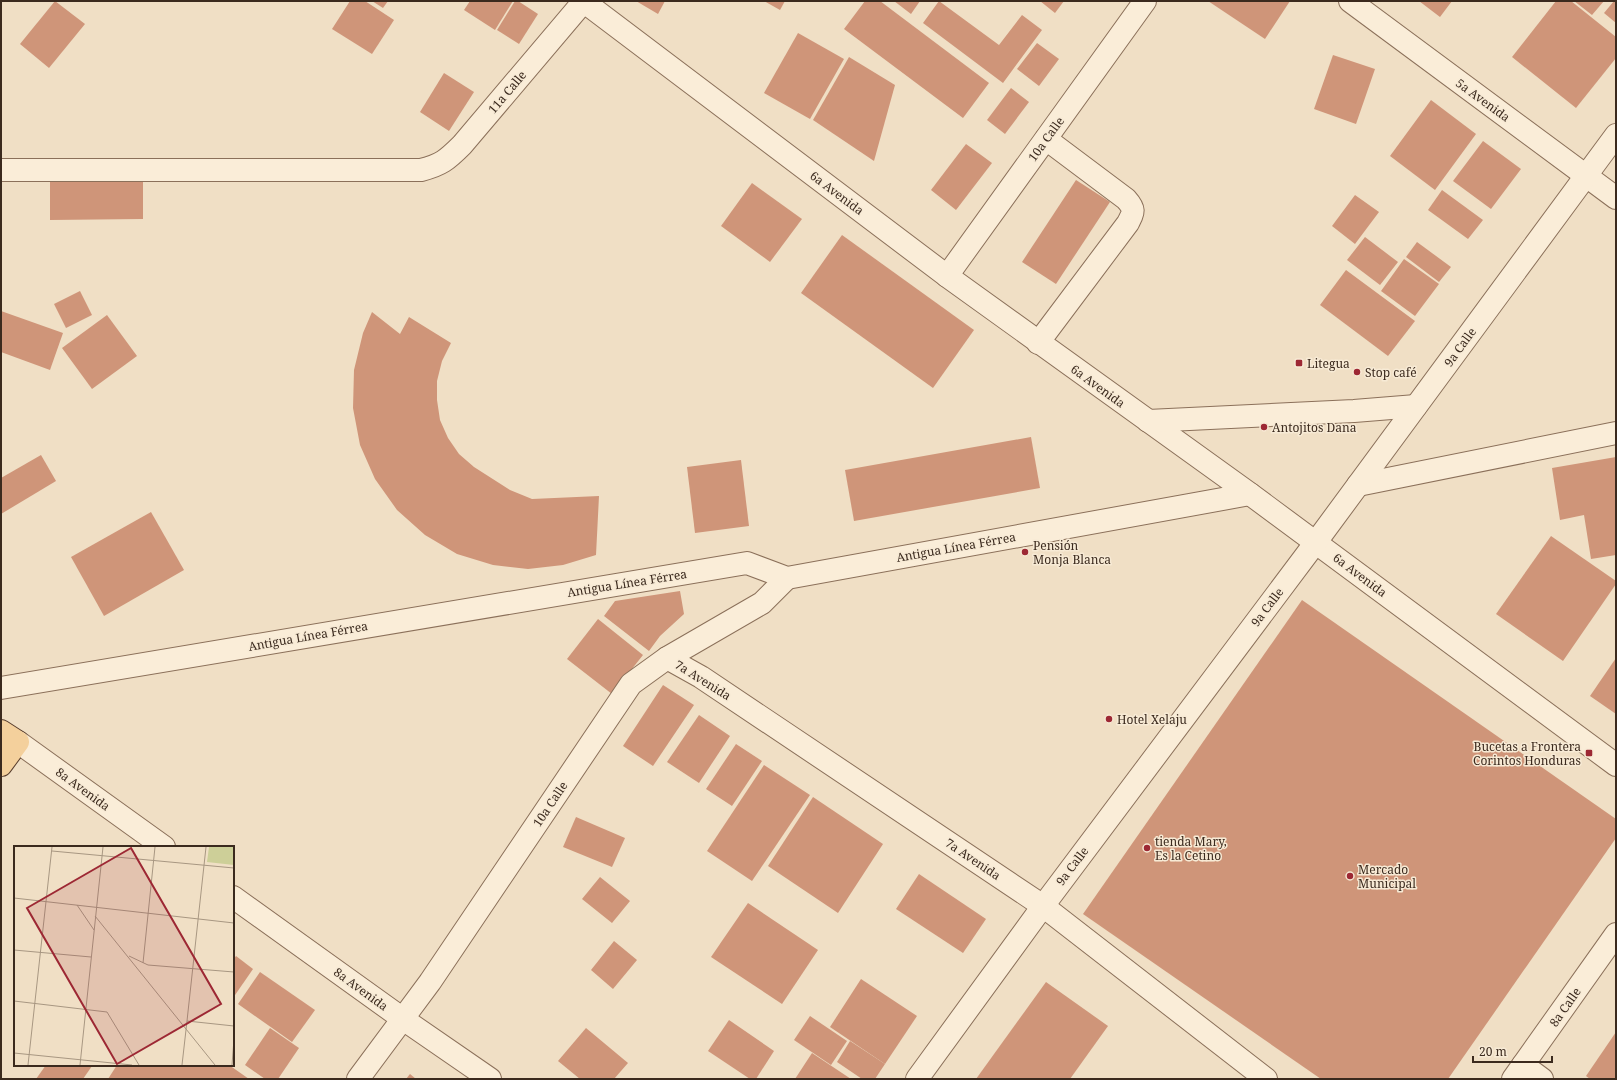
<svg xmlns="http://www.w3.org/2000/svg" width="1617" height="1080" viewBox="0 0 1617 1080" font-family="'Noto Serif',serif">
  <style>
    .building { fill: #cf9579 }
    .lines { fill: none; stroke-linecap: round; stroke-linejoin: round }
    .minor-casing { stroke: #8b705a; stroke-width: 24 }
    .major-casing { stroke: #593e2e; stroke-width: 24 }
    .minor { stroke: #faedd8; stroke-width: 22 }
    .major { stroke: #f4d09c; stroke-width: 22 }
    .poi-dot { fill: #9d2834; stroke: #f7ead5; stroke-width: 1.5 }
    .labels { text-anchor: middle; dominant-baseline: central; stroke-width: 3; stroke-linejoin: round; paint-order: stroke }
    .street-label { font-size: 12px; fill: #3b2a1e; stroke: #f7ead5 }
    .poi-label { font-size: 12px; fill: #3b2a1e; stroke: #f7ead5; text-anchor: start }
    .inset-road { fill: none; stroke: #a89782; stroke-width: 1 }
    .view { fill: #9d2834; fill-opacity: 0.15; stroke: #9d2834; stroke-width: 2 }
    .inset-edge { fill: none; stroke: #3b2a1e; stroke-width: 2 }
  </style>
  <rect width="100%" height="100%" fill="#f0dfc5"/>
  <g class="building">
    <polygon points="55,1 85,24 49,68 20,44"/>
    <polygon points="350,1 365,1 394,20 372,54 332,29"/>
    <polygon points="372,1 388,1 383,8"/>
    <polygon points="470,1 513,1 495,30 464,10"/>
    <polygon points="515,1 518,1 538,14 519,44 497,30"/>
    <polygon points="636,1 665,1 658,14"/>
    <polygon points="764,1 785,1 780,10"/>
    <polygon points="865,1 880,1 989,83 963,118 844,29"/>
    <polygon points="894,1 920,1 911,14"/>
    <polygon points="939,1 999,45 1022,15 1042,30 1003,83 923,23"/>
    <polygon points="1040,1 1064,1 1055,13"/>
    <polygon points="1208,1 1290,1 1265,39"/>
    <polygon points="1419,1 1452,1 1440,17"/>
    <polygon points="1556,1 1571,1 1616,37 1616,58 1576,108 1512,57"/>
    <polygon points="1574,1 1604,1 1592,15"/>
    <polygon points="1614,1 1616,1 1616,23 1604,13"/>
    <polygon points="798,33 844,59 810,119 764,93"/>
    <polygon points="1037,43 1059,59 1039,86 1017,69"/>
    <polygon points="1333,55 1375,69 1356,124 1314,109"/>
    <polygon points="849,57 895,85 874,161 813,120"/>
    <polygon points="444,73 474,92 449,131 420,112"/>
    <polygon points="1011,88 1029,102 1005,134 987,120"/>
    <polygon points="1431,100 1476,134 1435,190 1390,156"/>
    <polygon points="1483,141 1521,169 1491,209 1453,181"/>
    <polygon points="966,144 992,163 956,210 931,190"/>
    <polygon points="143,178 143,219 50,220 50,179"/>
    <polygon points="1076,180 1110,202 1056,284 1022,262"/>
    <polygon points="752,183 802,219 770,262 721,226"/>
    <polygon points="1442,190 1483,220 1468,239 1428,210"/>
    <polygon points="1355,195 1379,212 1355,244 1332,226"/>
    <polygon points="842,235 974,330 933,388 801,293"/>
    <polygon points="1365,237 1398,262 1380,285 1347,260"/>
    <polygon points="1417,242 1451,267 1439,282 1406,257"/>
    <polygon points="1404,259 1439,284 1415,316 1381,291"/>
    <polygon points="1346,270 1415,321 1388,356 1320,305"/>
    <polygon points="80,291 92,315 66,328 54,304"/>
    <polygon points="1,311 63,333 50,370 1,352"/>
    <polygon points="372,312 400,334 409,317 451,343 442,361 437,381 437,400 440,420 448,438 459,454 474,467 510,490 532,499 599,496 596,555 563,565 528,569 493,565 457,554 425,535 397,510 375,479 360,445 353,408 354,370 363,333"/>
    <polygon points="107,315 137,356 92,389 62,348"/>
    <polygon points="1031,437 1040,488 854,521 845,470"/>
    <polygon points="41,455 56,481 1,514 1,478"/>
    <polygon points="1616,457 1616,555 1591,559 1584,515 1560,520 1552,468"/>
    <polygon points="741,460 749,526 695,533 687,467"/>
    <polygon points="151,512 184,570 104,616 71,557"/>
    <polygon points="1551,536 1616,581 1616,584 1563,661 1496,614"/>
    <polygon points="680,591 684,614 660,636 649,651 604,616 615,601"/>
    <polygon points="1302,600 1616,819 1616,838 1448,1079 1321,1079 1083,914"/>
    <polygon points="598,619 643,655 612,694 567,659"/>
    <polygon points="1616,658 1616,714 1590,696"/>
    <polygon points="663,685 694,705 653,766 623,746"/>
    <polygon points="699,715 730,736 699,783 667,762"/>
    <polygon points="736,744 762,761 732,806 706,789"/>
    <polygon points="764,765 810,795 752,881 707,851"/>
    <polygon points="813,797 883,844 838,913 768,866"/>
    <polygon points="576,817 625,838 612,867 563,847"/>
    <polygon points="919,874 986,919 963,953 896,909"/>
    <polygon points="600,877 630,901 612,923 582,899"/>
    <polygon points="748,903 818,950 782,1004 711,957"/>
    <polygon points="614,941 637,960 613,989 591,970"/>
    <polygon points="236,956 253,969 233,998 233,960"/>
    <polygon points="260,972 315,1010 292,1042 238,1004"/>
    <polygon points="861,979 917,1016 885,1064 830,1027"/>
    <polygon points="1046,982 1108,1026 1070,1079 976,1079"/>
    <polygon points="810,1016 847,1041 831,1065 794,1040"/>
    <polygon points="729,1020 774,1051 756,1079 750,1079 708,1051"/>
    <polygon points="270,1028 299,1048 278,1079 265,1079 245,1065"/>
    <polygon points="586,1028 628,1063 614,1079 580,1079 558,1061"/>
    <polygon points="1616,1032 1616,1079 1590,1079 1586,1076"/>
    <polygon points="850,1041 885,1064 875,1079 862,1079 837,1062"/>
    <polygon points="812,1053 851,1079 795,1079"/>
    <polygon points="46,1065 91,1065 92,1066 83,1079 36,1079"/>
    <polygon points="117,1065 229,1065 249,1079 108,1079"/>
    <polygon points="410,1074 416,1079 406,1079"/>
  </g>
  <g class="lines">
    <g class="minor-casing">
      <g id="minor">
        <polyline points="583,1 947,276 1250,494 1616,765"/>
        <polyline points="1350,1 1616,198"/>
        <path d="M1,170H421C441,165 447,160 462,145L584,1"/>
        <polyline points="947,276 1145,1"/>
        <path d="M1038,343L1128,223C1134,211 1135,209 1126,199L1046,139"/>
        <polyline points="1148,421 1354,411 1416,406"/>
        <polyline points="1358,485 1616,433"/>
        <polyline points="667,658 701,677 1043,906 1266,1079"/>
        <polyline points="1,688 747,563 787,578 1250,494"/>
        <polyline points="18,742 164,847"/>
        <polyline points="233,897 403,1019 490,1079"/>
        <polyline points="1523,1065 1542,1079"/>
        <polyline points="358,1079 430,982 631,684 667,658 762,603 787,578"/>
        <polyline points="917,1079 1043,906 1316,542 1616,135"/>
        <polyline points="1513,1079 1616,934"/>
      </g>
    </g>
    <g class="major-casing">
      <polyline id="major" points="1,731 18,742 1,765"/>
    </g>
    <use href="#minor" class="minor"/>
    <use href="#major" class="major"/>
  </g>
  <g class="poi-dot">
    <rect x="1295" y="359" width="8" height="8" rx="2"/>
    <circle cx="1357" cy="372" r="4"/>
    <circle cx="1264" cy="427" r="4"/>
    <circle cx="1025" cy="552" r="4"/>
    <circle cx="1109" cy="719" r="4"/>
    <rect x="1585" y="749" width="8" height="8" rx="2"/>
    <circle cx="1147" cy="848" r="4"/>
    <circle cx="1350" cy="876" r="4"/>
  </g>
  <g class="labels">
    <g class="street-label">
      <text transform="translate(507 92) rotate(-50)">11a Calle</text>
      <text transform="translate(1483 100) rotate(36)">5a Avenida</text>
      <text transform="translate(1046 139) rotate(-54)">10a Calle</text>
      <text transform="translate(837 193) rotate(37)">6a Avenida</text>
      <text transform="translate(1460 347) rotate(-54)">9a Calle</text>
      <text transform="translate(1098 386) rotate(36)">6a Avenida</text>
      <text transform="translate(956 547) rotate(-10)">Antigua Línea Férrea</text>
      <text transform="translate(1360 575) rotate(37)">6a Avenida</text>
      <text transform="translate(627 583) rotate(-9)">Antigua Línea Férrea</text>
      <text transform="translate(1267 607) rotate(-53)">9a Calle</text>
      <text transform="translate(308 636) rotate(-10)">Antigua Línea Férrea</text>
      <text transform="translate(703 680) rotate(32)">7a Avenida</text>
      <text transform="translate(83 789) rotate(36)">8a Avenida</text>
      <text transform="translate(550 804) rotate(-56)">10a Calle</text>
      <text transform="translate(973 859) rotate(34)">7a Avenida</text>
      <text transform="translate(1072 866) rotate(-53)">9a Calle</text>
      <text transform="translate(361 989) rotate(36)">8a Avenida</text>
      <text transform="translate(1565 1007) rotate(-55)">8a Calle</text>
    </g>
    <g class="poi-label">
      <text x="1307" y="363">Litegua</text>
      <text x="1365" y="372">Stop café</text>
      <text x="1272" y="427">Antojitos Dana</text>
      <text x="1033" y="545">Pensión<tspan x="1033" dy="14">Monja Blanca</tspan></text>
      <text x="1117" y="719">Hotel Xelaju</text>
      <text x="1581" y="746" text-anchor="end">Bucetas a Frontera<tspan x="1581" dy="14">Corintos Honduras</tspan></text>
      <text x="1155" y="841">tienda Mary,<tspan x="1155" dy="14">Es la Cetino</tspan></text>
      <text x="1358" y="869">Mercado<tspan x="1358" dy="14">Municipal</tspan></text>
    </g>
  </g>
  <g transform="translate(14 846)">
    <rect width="220" height="220" fill="#f0dfc5"/>
    <path d="M195,1H220V19L193,16Z" fill="#cdcf98"/>
    <path class="inset-road" d="M38,5L220,22M0,52L220,77M63,59L80,84M81,70L201,219M0,104L77,111M115,110L134,119L220,126M129,117L141,1M0,155L93,166L125,219M173,175L192,1M0,207L118,219M14,219L38,1M66,219L89,1M168,219L173,175L220,180M218,219L220,193"/>
    <path class="view" d="M117,2L207,158L103,218L13,62Z"/>
    <rect width="220" height="220" class="inset-edge"/>
  </g>
  <rect width="1617" height="1080" fill="none" stroke="#3b2a1e" stroke-width="4"/>
  <path d="M1473 1056v6h79v-6" fill="none" stroke="#3b2a1e" stroke-width="2"/>
  <text x="1479" y="1056" font-size="12" fill="#3b2a1e" stroke="#f7ead5" stroke-width="3" paint-order="stroke">20 m</text>
</svg>
